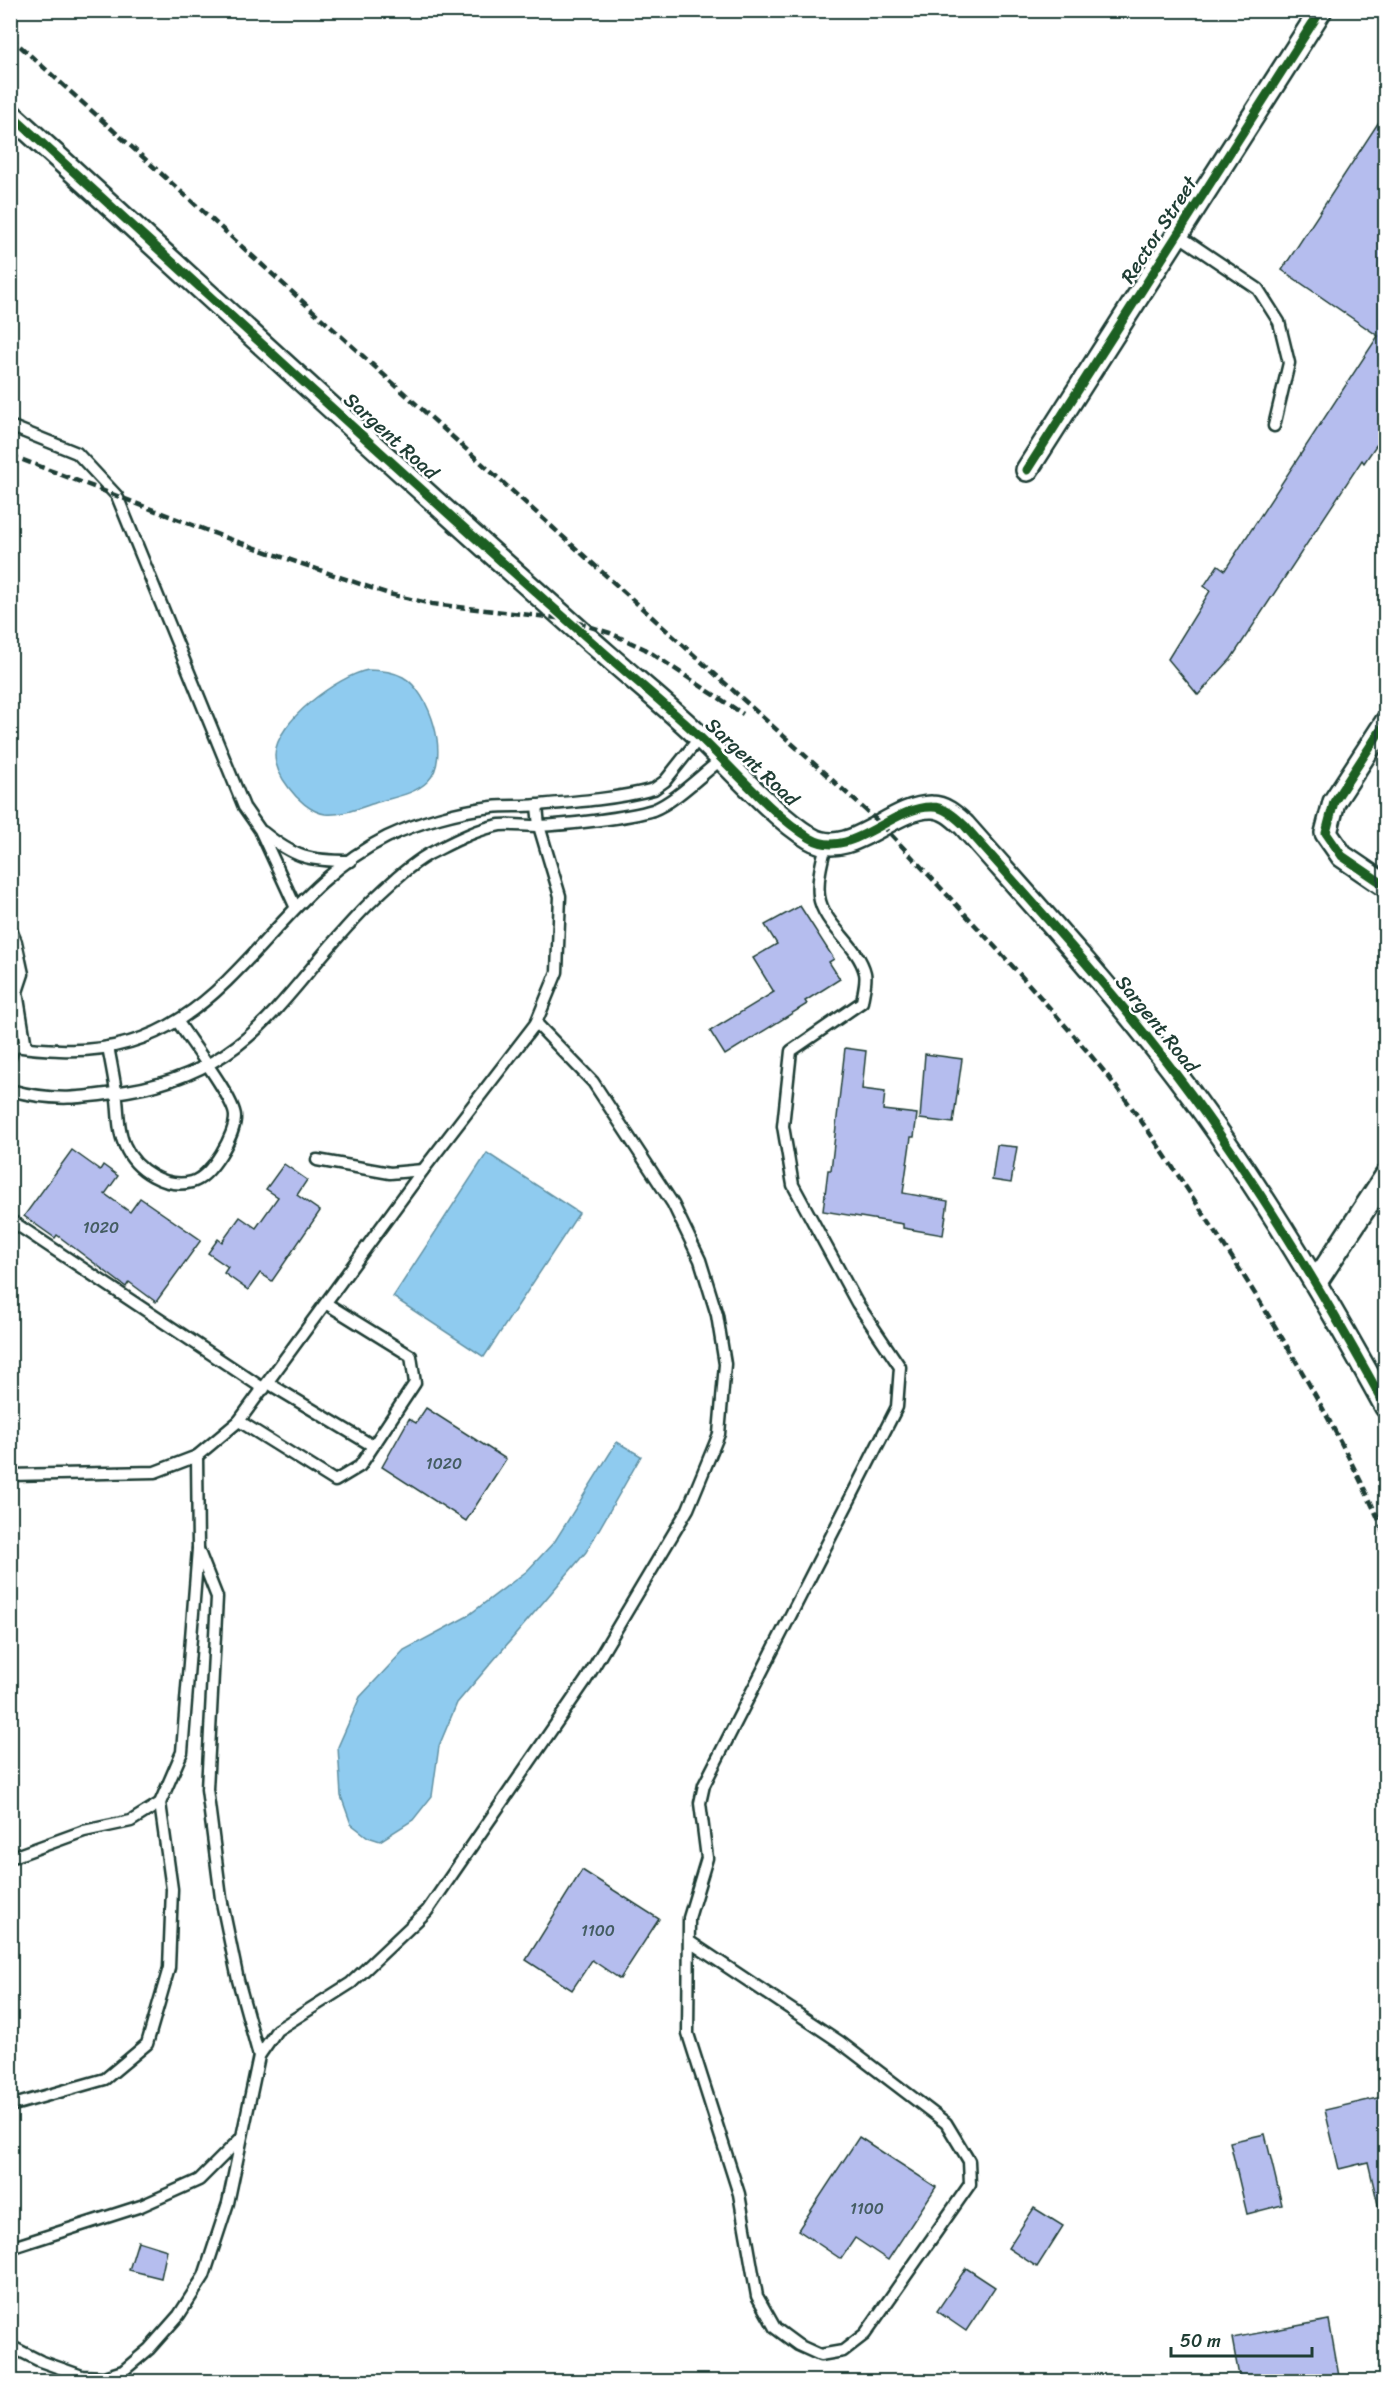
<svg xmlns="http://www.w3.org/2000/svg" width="1396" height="2392" viewBox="0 0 1396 2392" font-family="Sriracha,sans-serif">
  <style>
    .water { fill: #8fcbef; stroke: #6292a4; stroke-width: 1.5 }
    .building { fill: #b5bdee; stroke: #1f3d34; stroke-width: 1.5 }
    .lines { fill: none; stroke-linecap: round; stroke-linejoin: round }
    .service-casing { stroke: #1f3d34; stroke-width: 15 }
    .minor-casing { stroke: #1f3d34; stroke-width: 26 }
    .service { stroke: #fff; stroke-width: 10 }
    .minor { stroke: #fff; stroke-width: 21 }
    .rail { stroke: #1f3d34; stroke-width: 4.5; stroke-dasharray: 9 4.5; stroke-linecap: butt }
    .cycleway-casing { stroke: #fff; stroke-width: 13 }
    .cycleway { stroke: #1b5e20; stroke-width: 9 }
    .labels { text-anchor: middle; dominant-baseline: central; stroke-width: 5; stroke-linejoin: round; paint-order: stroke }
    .number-label { font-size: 16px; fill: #445d62 }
    .street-label { font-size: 20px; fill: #1f3d34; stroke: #fff }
  </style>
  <rect width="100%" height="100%" fill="#fff"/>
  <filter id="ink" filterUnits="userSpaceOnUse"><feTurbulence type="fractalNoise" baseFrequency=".0167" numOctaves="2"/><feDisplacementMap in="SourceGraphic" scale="12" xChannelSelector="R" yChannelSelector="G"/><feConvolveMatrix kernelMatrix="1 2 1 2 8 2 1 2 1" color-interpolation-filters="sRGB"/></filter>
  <g filter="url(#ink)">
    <g class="water">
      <path d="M368,670C381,670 392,671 403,677C430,692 451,758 428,781C415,794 395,797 378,802C362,807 342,816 325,814C311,812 297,799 289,788C282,779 275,767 275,755C276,721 338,676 368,670Z"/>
      <polygon points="487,1153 579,1213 484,1357 393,1297"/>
      <polygon points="617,1442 641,1456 586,1552 457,1703 439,1746 432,1796 413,1820 380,1841 368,1837 351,1824 341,1796 338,1747 360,1697 404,1650 466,1617 527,1571 555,1541"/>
    </g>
    <g class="building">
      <polygon points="1386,111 1386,431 1364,463 1362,460 1231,659 1198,695 1168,659 1210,591 1204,586 1218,565 1225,570 1378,336 1282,270"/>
      <polygon points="800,906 834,959 829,962 840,979 805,1001 807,1004 725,1055 710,1031 774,992 753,958 777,944 765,925"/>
      <polygon points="845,1048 866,1051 862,1089 885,1092 883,1110 917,1114 914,1137 911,1137 903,1193 948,1201 943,1235 903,1228 903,1224 823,1211 828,1170 831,1170"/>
      <polygon points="925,1054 962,1059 953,1123 920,1119"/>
      <polygon points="997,1145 1017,1147 1011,1183 992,1180"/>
      <polygon points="72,1150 100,1170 103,1165 118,1176 105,1194 130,1212 140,1198 201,1240 156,1302 129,1282 126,1287 57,1235 55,1238 24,1216"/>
      <polygon points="284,1164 307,1180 297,1195 320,1211 272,1281 260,1273 248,1290 224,1273 228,1267 208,1253 218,1239 222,1242 240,1217 256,1228 278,1197 266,1189"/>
      <polygon points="426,1408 506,1459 466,1521 382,1467 409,1419 416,1423"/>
      <polygon points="582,1870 659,1919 620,1979 592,1960 572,1990 526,1960"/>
      <polygon points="1386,2096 1386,2208 1379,2209 1368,2162 1339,2169 1325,2110"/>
      <polygon points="1265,2134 1282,2205 1247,2214 1230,2142"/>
      <polygon points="859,2137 936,2187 888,2260 855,2238 841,2259 798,2230"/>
      <polygon points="1034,2208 1063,2226 1037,2267 1008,2248"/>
      <polygon points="138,2241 167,2250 161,2278 129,2270"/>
      <polygon points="966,2268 995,2287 966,2331 937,2311"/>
      <polygon points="1329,2320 1340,2382 1240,2382 1232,2338"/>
    </g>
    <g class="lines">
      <g class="service-casing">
        <g id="service">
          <polyline points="1178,235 1258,289 1279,322 1289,363 1274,426"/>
          <polyline points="10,426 77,453 117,496 244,807 260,830 295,906"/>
          <path d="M263,832C295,858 309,861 351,861"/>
          <polyline points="10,928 16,942 23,974 17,992 26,1047"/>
          <path d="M10,1045C26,1049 44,1049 60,1050C225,1058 261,899 387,837C419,822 458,811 492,807C507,805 522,807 537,805C575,802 617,799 654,789L665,781L700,737"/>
          <path d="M108,1047C111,1062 114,1077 116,1092C119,1109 117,1130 125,1146C135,1170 166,1189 192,1182C211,1177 236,1134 235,1116C234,1098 190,1041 178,1022"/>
          <polyline points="10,1058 14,1046"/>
          <path d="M10,1090C54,1102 82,1098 127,1091C262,1069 288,980 376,897C392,882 410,865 429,854C451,843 476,829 500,825C512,824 525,826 537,826C564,825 628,818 653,810C675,802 703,773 722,759"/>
          <polyline points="317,1160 390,1173 423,1170"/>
          <polyline points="10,1220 264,1389"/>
          <polyline points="268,1383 373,1446"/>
          <polyline points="239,1421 335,1481 360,1466 415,1383 411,1356 327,1304"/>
          <polyline points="10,1475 155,1472 197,1456 239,1421 423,1170 536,1023 557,972 560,896 539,826 537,806"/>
          <polyline points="198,1549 217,1597 207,1789 221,1898 238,1980 259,2056"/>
          <polyline points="10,1858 84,1831 131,1821 160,1803 182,1752 198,1549 197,1456"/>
          <path d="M690,1942L840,2042L946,2123L969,2161L970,2184L865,2334L843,2351L820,2355L798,2345L775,2328L757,2296L739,2194L688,2034L689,1918L707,1858L700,1803L704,1785L897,1407L900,1367L857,1303L793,1185L783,1126L791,1051L862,1002C863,994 867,981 865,973C858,944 823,925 819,896C817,879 822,861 826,845"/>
          <polyline points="10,2106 105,2079 147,2044 169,1968 172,1889 160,1803"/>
          <polyline points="10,2248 141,2206 199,2180 241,2138"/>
          <polyline points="10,2346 40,2361 82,2376 104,2377 123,2371 149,2349 179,2315 204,2276 228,2203 259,2056 277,2030 351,1983 427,1911 586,1680 688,1509 719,1434 725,1364 717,1315 700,1260 673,1204 593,1082 536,1023"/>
        </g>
      </g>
      <g class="minor-casing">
        <g id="minor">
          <path d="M10,114C210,295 407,480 609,657C641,685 673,711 703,740C734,770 774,816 810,838C850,862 891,806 932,807C945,807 955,817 964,825C1031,901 1100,976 1162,1056C1247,1165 1319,1285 1386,1407"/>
          <polyline points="1027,470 1321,10"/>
          <polyline points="1386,722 1334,802 1326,833 1342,856 1386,886"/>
          <polyline points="1316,1282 1386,1176"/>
        </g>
      </g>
      <use href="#service" class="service"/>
      <use href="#minor" class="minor"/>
      <g class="rail">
        <path d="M10,37L882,825C955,903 1029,982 1098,1064C1137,1111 1171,1165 1205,1216C1272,1318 1337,1424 1386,1536"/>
        <polyline points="10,455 224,537 389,594 432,604 566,619 610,633 645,649 743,714"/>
      </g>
      <g class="cycleway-casing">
        <g id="cycleway">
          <path d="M10,114C210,295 407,480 609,657C641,685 673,711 703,740C734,770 774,816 810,838C850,862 891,806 932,807C945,807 955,817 964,825C1031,901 1100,976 1162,1056C1247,1165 1319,1285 1386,1407"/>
          <polyline points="1027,470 1321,10"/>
          <polyline points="1386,722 1334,802 1326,833 1342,856 1386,886"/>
        </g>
      </g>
      <use href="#cycleway" class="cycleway"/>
    </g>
  </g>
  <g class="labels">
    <g class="number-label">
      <text x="101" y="1227">1020</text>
      <text x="444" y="1463">1020</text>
      <text x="598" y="1930">1100</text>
      <text x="867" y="2208">1100</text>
    </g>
    <g class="street-label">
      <text transform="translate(1159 230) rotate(-57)">Rector Street</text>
      <text transform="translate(391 436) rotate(42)">Sargent Road</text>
      <text transform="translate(752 762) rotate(43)">Sargent Road</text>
      <text transform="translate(1157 1024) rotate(51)">Sargent Road</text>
    </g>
  </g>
  <rect width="1396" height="2392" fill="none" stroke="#fff" stroke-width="36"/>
  <rect x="18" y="18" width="1360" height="2356" fill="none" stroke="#1f3d34" stroke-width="2" filter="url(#ink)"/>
  <path d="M1171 2347v9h141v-9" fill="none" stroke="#1f3d34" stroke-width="3"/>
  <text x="1180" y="2347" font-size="18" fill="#1f3d34" stroke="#ffffff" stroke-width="4.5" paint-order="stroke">50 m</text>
</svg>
